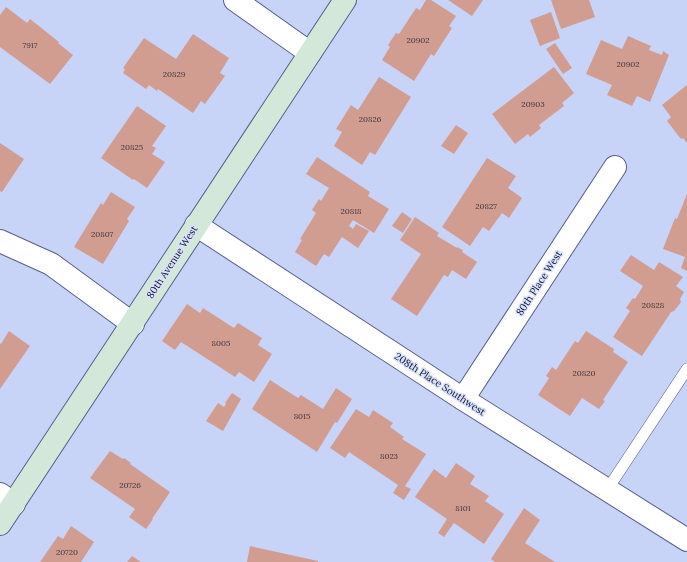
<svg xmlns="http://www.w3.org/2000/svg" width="687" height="562" viewBox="0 0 687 562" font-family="Lora,serif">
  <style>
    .building { fill: #d29d91 }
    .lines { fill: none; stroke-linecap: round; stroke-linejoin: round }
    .lane-casing { stroke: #566189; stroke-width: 12 }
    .street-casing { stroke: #566189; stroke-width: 24 }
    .secondary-casing { stroke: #566189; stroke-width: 24 }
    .lane { stroke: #fff; stroke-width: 11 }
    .street { stroke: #fff; stroke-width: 22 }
    .secondary { stroke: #d3e8d9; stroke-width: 22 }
    .labels { text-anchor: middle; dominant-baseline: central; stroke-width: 3; stroke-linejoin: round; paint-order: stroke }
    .number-label { font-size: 8px; fill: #3f353d }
    .street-label { font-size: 10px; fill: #0e1221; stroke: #d8e1fd }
  </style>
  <rect width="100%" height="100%" fill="#c8d3f8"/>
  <g class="building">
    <polygon points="426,0 431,0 456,16 449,26 452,28 434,56 431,54 414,81 382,60 390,47 388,45 396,33 399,34 416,8 420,10"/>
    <polygon points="448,0 483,0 472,16"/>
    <polygon points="551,0 589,0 595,17 561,29"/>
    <polygon points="6,7 27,23 30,19 59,42 58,43 73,55 50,84 0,47 0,15"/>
    <polygon points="551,12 560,38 540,46 530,20"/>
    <polygon points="193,34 229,58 220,73 225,76 205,104 201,101 193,113 158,89 157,91 149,85 146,89 123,73 125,69 123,68 144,38 176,59"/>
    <polygon points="628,36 651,46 649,50 662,55 663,51 669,55 650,102 637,96 632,106 607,95 612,85 586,74 601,40 622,49"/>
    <polygon points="555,43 572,68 563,74 546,49"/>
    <polygon points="554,67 574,93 562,103 564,106 539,125 541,128 530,137 528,134 515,144 492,114"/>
    <polygon points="379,77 411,97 375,155 370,152 362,165 334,146 342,132 336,129 351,105 358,110"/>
    <polygon points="687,85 687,143 683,138 681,139 667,121 671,117 662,105"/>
    <polygon points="137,106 166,126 152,146 156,148 152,154 165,162 147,188 134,179 133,180 101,158"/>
    <polygon points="456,125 468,133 454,154 441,146"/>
    <polygon points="0,143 24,159 2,192 0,191"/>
    <polygon points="317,157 370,192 368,196 389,209 374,233 353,220 349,226 353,229 356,224 369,231 358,248 342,237 329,257 324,254 316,266 295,252 302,240 300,239 316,213 312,210 319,199 321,201 329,188 306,174"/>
    <polygon points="487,158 516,176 508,188 522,198 509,218 502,213 489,231 483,227 470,246 442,227"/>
    <polygon points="111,192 135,207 127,219 129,221 103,264 74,247 101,203 103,205"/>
    <polygon points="687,194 687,271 681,268 685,257 663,249 675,218 677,219"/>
    <polygon points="402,212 412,219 403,233 392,226"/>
    <polygon points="415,217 439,233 437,236 457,248 457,247 463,250 462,252 477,262 466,279 452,270 448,277 444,275 417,316 391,299 421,254 400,240"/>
    <polygon points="631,255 654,270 659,262 683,277 676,286 684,292 680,299 681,302 674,311 671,312 642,356 613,337 630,311 626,308 633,298 635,299 643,286 620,271"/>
    <polygon points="187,304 200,313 203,308 234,328 238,323 262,338 258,345 272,354 254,382 239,372 235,377 181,342 175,350 162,341"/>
    <polygon points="9,331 30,346 0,389 0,343 1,344"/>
    <polygon points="586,331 614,349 613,352 628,362 603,400 605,401 599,409 582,398 570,416 538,395 549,378 546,376 552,367 556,370 575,341 578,343"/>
    <polygon points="270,380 298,398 301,395 323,409 336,388 352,399 337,423 335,422 317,452 252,409"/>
    <polygon points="232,393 241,399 223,431 206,421 218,403 224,407 226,404 225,403"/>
    <polygon points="356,409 369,417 373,410 393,423 390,427 404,437 402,439 426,454 405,486 411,489 404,500 393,493 398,485 349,452 345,458 330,448"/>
    <polygon points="110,451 123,459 124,458 131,463 130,464 170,492 152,519 153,519 146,529 129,517 135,509 90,478"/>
    <polygon points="456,463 475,476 470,484 489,496 485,501 504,514 484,544 454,523 444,537 438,533 447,519 415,497 434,469 446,478"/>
    <polygon points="524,508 540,520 525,543 555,562 495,562 491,559"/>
    <polygon points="71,526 94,542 81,562 40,562 58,536 63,539"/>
    <polygon points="250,546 318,561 318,562 247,562"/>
    <polygon points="132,556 141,562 127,562"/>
  </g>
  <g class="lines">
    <g class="lane-casing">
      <polyline id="lane" points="607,490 687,369"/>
    </g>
    <g class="street-casing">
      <g id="street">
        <polyline points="235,0 310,53"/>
        <polyline points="196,225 463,399 687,540"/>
        <polyline points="0,241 51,264 133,324"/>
        <polyline points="463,399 615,167"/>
        <polyline points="0,494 14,504"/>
      </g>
    </g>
    <g class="secondary-casing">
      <path id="secondary" d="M0,524C116,350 229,174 345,0"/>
    </g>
    <use href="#lane" class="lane"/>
    <use href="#street" class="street"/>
    <use href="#secondary" class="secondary"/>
  </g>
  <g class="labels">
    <g class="number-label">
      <text x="418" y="40">20902</text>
      <text x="30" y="45">7917</text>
      <text x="628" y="64">20902</text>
      <text x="174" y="74">20829</text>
      <text x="533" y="104">20903</text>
      <text x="370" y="119">20826</text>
      <text x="132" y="147">20825</text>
      <text x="486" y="206">20827</text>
      <text x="351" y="211">20818</text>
      <text x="102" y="234">20807</text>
      <text x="653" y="305">20828</text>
      <text x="221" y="343">8005</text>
      <text x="584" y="373">20820</text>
      <text x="302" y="416">8015</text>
      <text x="389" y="456">8023</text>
      <text x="130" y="485">20726</text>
      <text x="463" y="508">8101</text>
      <text x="67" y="552">20720</text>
    </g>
    <g class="street-label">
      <text transform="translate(172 262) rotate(-57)">80th Avenue West</text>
      <text transform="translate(539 283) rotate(-57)">80th Place West</text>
      <text transform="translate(440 384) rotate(33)">208th Place Southwest</text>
    </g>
  </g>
</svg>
